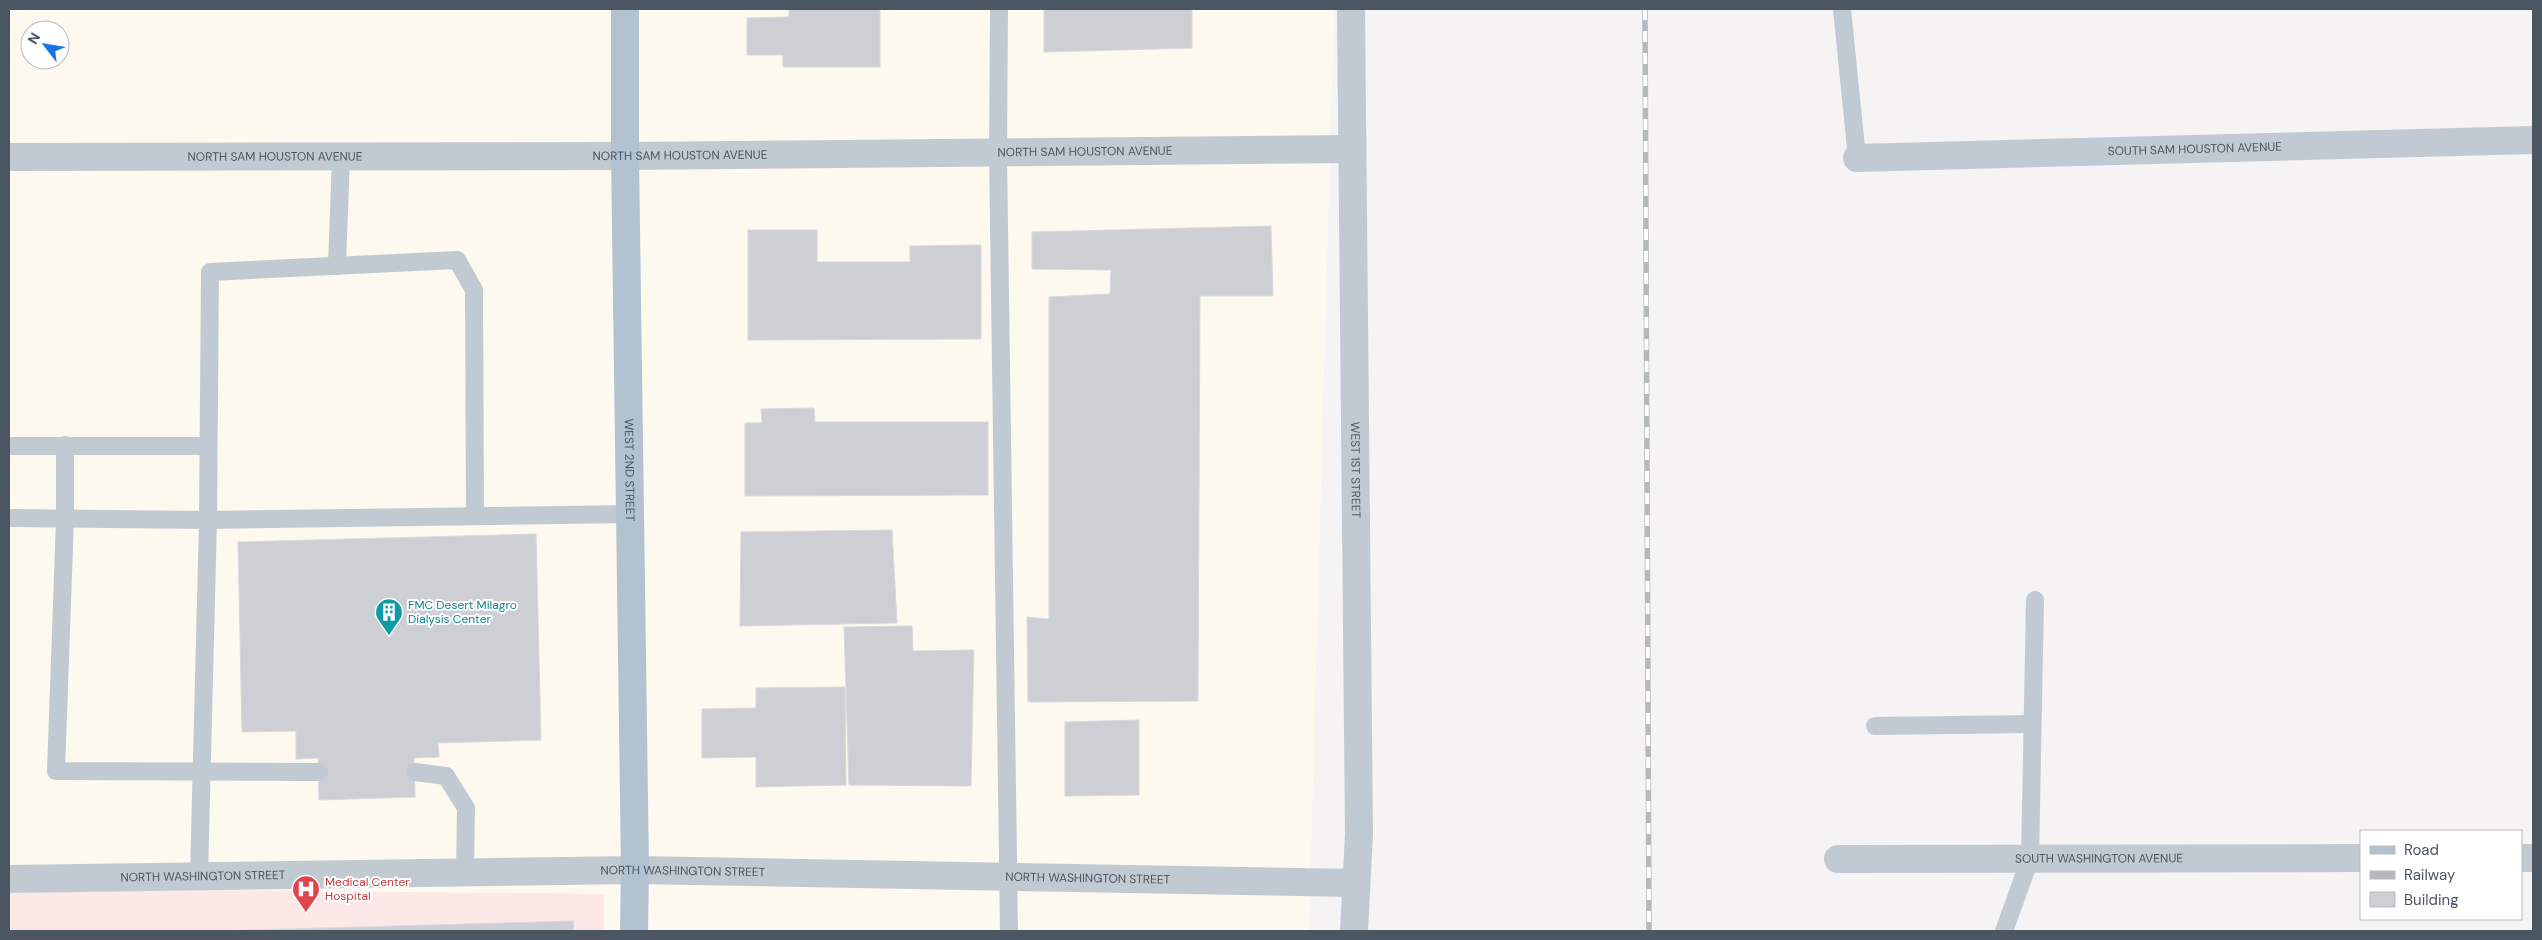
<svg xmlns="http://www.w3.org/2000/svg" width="2542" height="940" viewBox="0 0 2542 940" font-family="'DM Sans',sans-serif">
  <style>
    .commercial { fill: #fdf9ef; fill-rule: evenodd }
    .medical { fill: #fce8e6 }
    .building { fill: #cdcfd5; stroke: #d7d9de }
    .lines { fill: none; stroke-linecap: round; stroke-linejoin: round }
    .lane { stroke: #c1cad2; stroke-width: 18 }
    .street { stroke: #c1cad2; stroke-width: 28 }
    .primary { stroke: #b3c2d1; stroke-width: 28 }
    .rail-casing { stroke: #b5b8bd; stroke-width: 5.5 }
    .rail { stroke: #fff; stroke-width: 4; stroke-dasharray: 11; stroke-linecap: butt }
    .labels { text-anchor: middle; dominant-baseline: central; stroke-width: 4; stroke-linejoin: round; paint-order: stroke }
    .street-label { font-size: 12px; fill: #4a5661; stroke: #fff }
    .culture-label { font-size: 12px; fill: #0d838f; stroke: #fff; text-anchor: start }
    .health-label { font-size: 12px; fill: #be3a42; stroke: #fff; text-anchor: start }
  </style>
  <rect width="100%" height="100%" fill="#f5f3f3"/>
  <path class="commercial" d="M9,9H1334L1309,931H9ZM30,30H60V60H30Z"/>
  <polygon class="medical" points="9,888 604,894 604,931 9,931"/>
  <g class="building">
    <polygon points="789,9 880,9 880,67 783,67 783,55 747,55 747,18 789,17"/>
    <polygon points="1044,9 1192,9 1192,48 1044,52"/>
    <polygon points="1271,226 1273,296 1200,296 1198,701 1028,702 1027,617 1049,619 1049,297 1110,294 1111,270 1032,269 1032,232"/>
    <polygon points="748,230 817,230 817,262 910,262 910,246 981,245 981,339 748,340"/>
    <polygon points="814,408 815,422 988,422 988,495 745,496 745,423 762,423 761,409"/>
    <polygon points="892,530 897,623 740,626 741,532"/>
    <polygon points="536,534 541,740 438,743 439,757 414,758 415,797 319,800 318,758 296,759 296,731 242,732 238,542"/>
    <polygon points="912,626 913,651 974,650 971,786 849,785 844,627"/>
    <polygon points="845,687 846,785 756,787 756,757 702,758 702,709 756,708 756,688"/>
    <polygon points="1139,720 1139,795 1065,796 1065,722"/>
    <polygon points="574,921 573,931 215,931"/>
  </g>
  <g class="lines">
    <g class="lane">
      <polyline points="999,9 998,153 1009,931"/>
      <polyline points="1842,9 1857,158"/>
      <polyline points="337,266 341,157"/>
      <polyline points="65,445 65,519 56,771 319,772"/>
      <polyline points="10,446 208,446"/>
      <polyline points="9,518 208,520 630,514"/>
      <polyline points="1875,726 2032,724"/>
      <polyline points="415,772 446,776 466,808 465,873"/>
      <polyline points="199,876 208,520 210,272 457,260 474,290 475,516"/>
      <polyline points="2004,931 2030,859 2035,600"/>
    </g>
    <g class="street">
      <path id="s1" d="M1351,9L1359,834L1354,931"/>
      <path id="s2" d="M9,157L625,156L1352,149"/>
      <path id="s3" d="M1857,158L2533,140"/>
      <polyline points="2521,858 2533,858"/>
      <path id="s4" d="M1838,859L2361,858"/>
      <path id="s5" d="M9,879L635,870L1355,883"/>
    </g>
    <path class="primary" id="s6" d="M625,9V156L635,870L634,931"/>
    <g class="rail-casing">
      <polyline id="rail" points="1645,9 1649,931"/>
    </g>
    <use href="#rail" class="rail"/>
  </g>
  <defs>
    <g id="building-pin" transform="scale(1.4375)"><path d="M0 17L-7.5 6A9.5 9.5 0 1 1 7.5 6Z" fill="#0f9aa8" stroke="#fff"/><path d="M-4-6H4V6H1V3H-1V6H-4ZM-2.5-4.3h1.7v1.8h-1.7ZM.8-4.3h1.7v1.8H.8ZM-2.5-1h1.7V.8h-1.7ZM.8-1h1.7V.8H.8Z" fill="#fff"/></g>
    <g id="hospital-pin" transform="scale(1.4375)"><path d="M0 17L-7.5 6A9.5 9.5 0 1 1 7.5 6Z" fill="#e0444e" stroke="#fff"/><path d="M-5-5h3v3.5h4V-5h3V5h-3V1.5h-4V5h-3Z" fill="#fff"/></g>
  </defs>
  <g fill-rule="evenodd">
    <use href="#building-pin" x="389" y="612"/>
    <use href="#hospital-pin" x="306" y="889"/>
  </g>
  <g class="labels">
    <g class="street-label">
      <text stroke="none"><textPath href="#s3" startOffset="338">SOUTH SAM HOUSTON AVENUE</textPath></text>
      <text stroke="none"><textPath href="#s2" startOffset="1076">NORTH SAM HOUSTON AVENUE</textPath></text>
      <text stroke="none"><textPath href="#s2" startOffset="671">NORTH SAM HOUSTON AVENUE</textPath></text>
      <text stroke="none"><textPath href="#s2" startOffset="266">NORTH SAM HOUSTON AVENUE</textPath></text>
      <text stroke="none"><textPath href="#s6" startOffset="461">WEST 2ND STREET</textPath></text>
      <text stroke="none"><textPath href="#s1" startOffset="461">WEST 1ST STREET</textPath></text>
      <text stroke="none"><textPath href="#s4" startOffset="261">SOUTH WASHINGTON AVENUE</textPath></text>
      <text stroke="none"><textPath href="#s5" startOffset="674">NORTH WASHINGTON STREET</textPath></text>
      <text stroke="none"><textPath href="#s5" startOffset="194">NORTH WASHINGTON STREET</textPath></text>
      <text stroke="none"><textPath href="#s5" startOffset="1079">NORTH WASHINGTON STREET</textPath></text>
    </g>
    <g class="culture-label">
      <text x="408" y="605">FMC Desert Milagro<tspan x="408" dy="14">Dialysis Center</tspan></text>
    </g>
    <g class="health-label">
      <text x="325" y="882">Medical Center<tspan x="325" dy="14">Hospital</tspan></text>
    </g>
  </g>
  <rect width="2542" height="940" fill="none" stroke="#4a5661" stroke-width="20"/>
  <rect x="2360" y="830" width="162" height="90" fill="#ffffff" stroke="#b7bbc0"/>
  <rect x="2370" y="846" width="25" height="8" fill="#b3c2d1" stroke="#b7bbc0"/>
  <text x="2404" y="855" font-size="15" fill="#4a5661">Road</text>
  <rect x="2370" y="871" width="25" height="8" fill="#b5b8bd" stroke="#b7bbc0"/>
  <text x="2404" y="880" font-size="15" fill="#4a5661">Railway</text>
  <rect x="2370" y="892" width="25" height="15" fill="#cdcfd5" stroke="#b7bbc0"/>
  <text x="2404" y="905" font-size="15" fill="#4a5661">Building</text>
  <g transform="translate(45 45) rotate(301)"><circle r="24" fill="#ffffff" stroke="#b7bbc0"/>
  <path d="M0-4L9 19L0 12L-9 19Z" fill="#1a73e8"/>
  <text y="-8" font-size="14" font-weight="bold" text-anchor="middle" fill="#4a5661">N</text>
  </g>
</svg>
